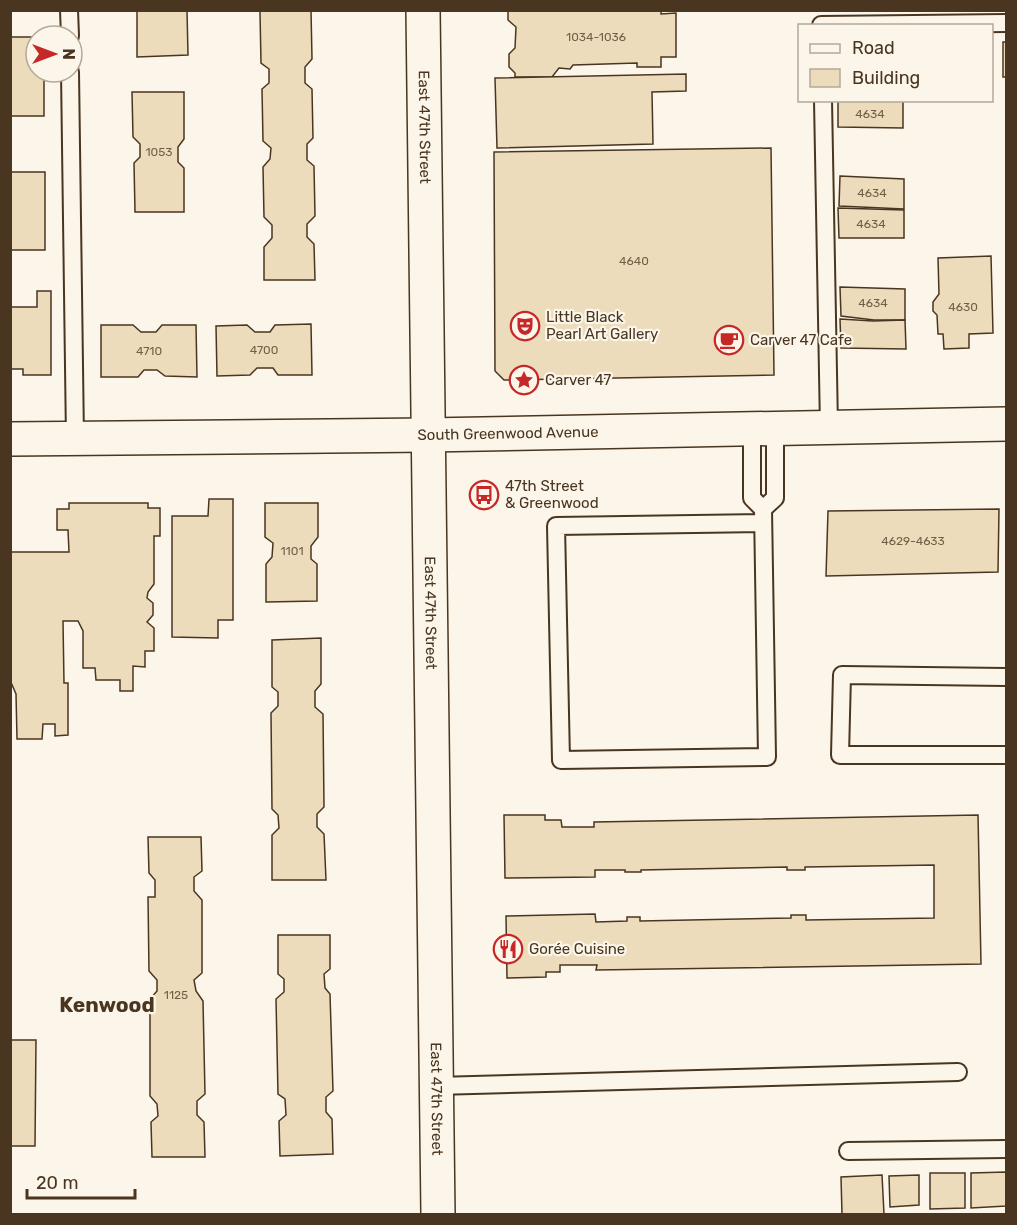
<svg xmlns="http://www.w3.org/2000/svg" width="1017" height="1225" viewBox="0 0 1017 1225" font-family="Rubik,sans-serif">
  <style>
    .building { fill: #ecdcbc; stroke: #4a3520; stroke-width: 1.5 }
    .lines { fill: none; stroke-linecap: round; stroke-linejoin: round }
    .lane-casing { stroke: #4a3520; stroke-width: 20 }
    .street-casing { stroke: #4a3520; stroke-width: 36 }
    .secondary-casing { stroke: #4a3520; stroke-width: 36 }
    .lane { stroke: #fbf6e9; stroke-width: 16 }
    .street { stroke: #fbf6e9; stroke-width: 33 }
    .secondary { stroke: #fbf6e9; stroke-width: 33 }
    .labels { text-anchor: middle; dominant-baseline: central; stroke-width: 4.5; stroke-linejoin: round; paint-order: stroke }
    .number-label { font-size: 12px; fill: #725f47 }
    .street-label { font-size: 15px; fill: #4a3520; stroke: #fbf6e9 }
    .poi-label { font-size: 15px; fill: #4a3520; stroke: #fbf6e9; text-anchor: start }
    .district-label { font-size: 21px; font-weight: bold; fill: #4a3520; stroke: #fbf6e9 }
  </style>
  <rect width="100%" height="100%" fill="#fbf6e9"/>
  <g class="building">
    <polygon points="137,10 187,10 188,55 137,57"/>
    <polygon points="262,10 311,10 312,59 305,67 305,83 312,89 313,138 307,144 307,160 314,166 315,216 307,224 307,237 314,244 315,280 264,280 264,247 272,238 272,225 264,217 263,167 270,159 271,148 263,141 262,89 269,83 269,69 261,63 260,12"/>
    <polygon points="508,10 661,10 661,14 676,13 676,57 661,57 661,67 637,67 637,63 573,65 570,69 559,68 552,77 515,77 515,73 509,67 509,54 515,48 516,27 508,20"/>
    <polygon points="10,37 36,37 36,72 44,72 44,116 10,116"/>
    <rect x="1003" y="42" width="3" height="35"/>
    <polygon points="686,74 686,91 652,92 653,144 497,148 495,78"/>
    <polygon points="132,92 184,92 184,139 178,147 178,162 184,168 184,212 135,212 134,163 140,157 140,144 133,137"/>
    <polygon points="838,100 903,100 903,128 838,127"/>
    <polygon points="771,148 774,375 504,380 495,371 494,152"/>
    <rect x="10" y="172" width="35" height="78"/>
    <polygon points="840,176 904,179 904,209 839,206"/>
    <polygon points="838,208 904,210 904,238 839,238"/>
    <polygon points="991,256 993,333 969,334 969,348 944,349 943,334 938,334 937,315 933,311 933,302 939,294 938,258"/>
    <polygon points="840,287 905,289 905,320 874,320 841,316"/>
    <polygon points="37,291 51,291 51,375 23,375 23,369 10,369 10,307 37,307"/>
    <polygon points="840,319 873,321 905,320 906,349 841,348"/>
    <polygon points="311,324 312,375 278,375 273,368 257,368 250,375 217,376 216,326 247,325 255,332 270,332 275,325"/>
    <polygon points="101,325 133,325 141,332 156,332 162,325 196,325 197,377 165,376 157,370 144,370 138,377 101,377"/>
    <polygon points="209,499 233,499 233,620 218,620 218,638 172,637 172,516 208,516"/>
    <polygon points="69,503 148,503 148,508 160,508 160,536 154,536 154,584 148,592 147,598 153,603 153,615 147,622 154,628 154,651 145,651 145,667 133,666 133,691 120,691 120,680 96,680 95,668 83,668 83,631 78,621 63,621 64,683 68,683 68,735 55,736 55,724 43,724 42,739 17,739 16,694 10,680 10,552 69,552 68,530 57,530 57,509 69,509"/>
    <polygon points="265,503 318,503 318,537 311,546 311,559 317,564 317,601 266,602 266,564 272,557 273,543 265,537"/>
    <polygon points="999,509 998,572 826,576 828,511"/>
    <polygon points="321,638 321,684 315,691 315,707 323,714 324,807 317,814 317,827 324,834 326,880 272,880 272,835 279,828 278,815 272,809 271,713 278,706 278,692 272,687 272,640"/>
    <polygon points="504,815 545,815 545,820 561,820 562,827 594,827 594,822 978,815 981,964 596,970 597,965 560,965 560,972 546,972 546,977 507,978 506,916 595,914 596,922 627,921 627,917 640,917 640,921 791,918 791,915 806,915 806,920 934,918 934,865 805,867 805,870 787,870 787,867 641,870 641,872 625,872 625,870 595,870 595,877 505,878"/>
    <polygon points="148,837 201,837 202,871 194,877 194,891 202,900 202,973 194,980 196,991 203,1001 205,1094 197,1101 197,1115 204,1122 205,1157 152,1157 151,1122 158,1116 157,1104 150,1096 150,999 157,991 157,980 149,971 148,897 155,897 155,880 149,873"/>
    <polygon points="278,935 330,935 330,969 324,974 325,988 330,994 333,1091 326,1097 326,1112 332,1119 333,1154 280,1156 279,1121 286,1115 285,1099 278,1094 276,999 284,992 284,979 278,974"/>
    <polygon points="10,1040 36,1040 35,1146 10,1146"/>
    <polygon points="1006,1172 1006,1206 971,1208 971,1173"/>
    <polygon points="930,1173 965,1173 965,1208 930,1209"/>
    <polygon points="882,1175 884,1214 842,1214 841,1177"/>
    <polygon points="919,1175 919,1205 890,1207 889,1176"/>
  </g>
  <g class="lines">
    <g class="lane-casing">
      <g id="lane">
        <polyline points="69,10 70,36"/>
        <polyline points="821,25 1006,23"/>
        <polyline points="70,72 75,439"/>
        <polyline points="823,100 829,427"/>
        <polyline points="752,429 752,498 763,509 767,757 561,760 556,526 763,523"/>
        <polyline points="763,509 775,498 775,429"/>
        <polyline points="1006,677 842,675 840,755 1006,755"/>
        <polyline points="436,1086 958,1072"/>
        <polyline points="848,1151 1006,1149"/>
      </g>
    </g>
    <g class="street-casing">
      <g id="street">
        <path id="s1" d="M10,439L428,435L1006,424"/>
      </g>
    </g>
    <g class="secondary-casing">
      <g id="secondary">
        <path id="s2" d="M423,10L438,1214"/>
      </g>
    </g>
    <use href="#lane" class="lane"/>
    <use href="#street" class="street"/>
    <use href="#secondary" class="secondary"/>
  </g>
  <defs>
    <g id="theatre-ring" transform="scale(1.5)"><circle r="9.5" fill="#fbf6e9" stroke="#c62828" stroke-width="1.5"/><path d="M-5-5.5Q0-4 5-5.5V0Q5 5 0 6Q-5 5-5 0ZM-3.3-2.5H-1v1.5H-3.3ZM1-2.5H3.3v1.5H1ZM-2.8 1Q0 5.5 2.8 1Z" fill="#c62828"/></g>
    <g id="cafe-ring" transform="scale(1.5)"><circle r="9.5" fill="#fbf6e9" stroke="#c62828" stroke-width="1.5"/><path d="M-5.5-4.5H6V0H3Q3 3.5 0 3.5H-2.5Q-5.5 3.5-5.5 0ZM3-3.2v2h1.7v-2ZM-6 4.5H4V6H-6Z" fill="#c62828"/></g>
    <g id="sight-ring" transform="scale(1.5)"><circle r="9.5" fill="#fbf6e9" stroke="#c62828" stroke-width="1.5"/><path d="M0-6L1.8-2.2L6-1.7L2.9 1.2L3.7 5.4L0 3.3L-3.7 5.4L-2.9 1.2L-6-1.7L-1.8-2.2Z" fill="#c62828"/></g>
    <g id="bus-ring" transform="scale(1.5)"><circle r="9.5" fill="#fbf6e9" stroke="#c62828" stroke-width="1.5"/><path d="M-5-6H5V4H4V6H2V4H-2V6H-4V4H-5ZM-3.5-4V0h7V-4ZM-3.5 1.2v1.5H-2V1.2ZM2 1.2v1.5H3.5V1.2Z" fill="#c62828"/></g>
    <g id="restaurant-ring" transform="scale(1.5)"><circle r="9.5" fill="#fbf6e9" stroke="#c62828" stroke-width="1.5"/><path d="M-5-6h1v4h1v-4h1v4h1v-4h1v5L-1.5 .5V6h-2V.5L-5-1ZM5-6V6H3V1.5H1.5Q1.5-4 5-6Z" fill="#c62828"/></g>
  </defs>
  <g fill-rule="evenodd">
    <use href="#theatre-ring" x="525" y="326"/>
    <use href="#cafe-ring" x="729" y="340"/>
    <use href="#sight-ring" x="524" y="380"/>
    <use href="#bus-ring" x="484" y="495"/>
    <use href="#restaurant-ring" x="508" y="949"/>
  </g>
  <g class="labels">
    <g class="number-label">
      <text x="596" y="37">1034-1036</text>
      <text x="870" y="114">4634</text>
      <text x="159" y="152">1053</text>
      <text x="872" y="193">4634</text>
      <text x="871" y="224">4634</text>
      <text x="634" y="261">4640</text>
      <text x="873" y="303">4634</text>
      <text x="963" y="307">4630</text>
      <text x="264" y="350">4700</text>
      <text x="149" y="351">4710</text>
      <text x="913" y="541">4629-4633</text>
      <text x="292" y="551">1101</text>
      <text x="176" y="995">1125</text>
    </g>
    <g class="street-label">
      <text stroke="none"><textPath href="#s2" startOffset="117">East 47th Street</textPath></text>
      <text stroke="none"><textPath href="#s1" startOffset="498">South Greenwood Avenue</textPath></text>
      <text stroke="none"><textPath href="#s2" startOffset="603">East 47th Street</textPath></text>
      <text stroke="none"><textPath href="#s2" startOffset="1089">East 47th Street</textPath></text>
    </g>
    <g class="poi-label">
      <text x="546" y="317">Little Black<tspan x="546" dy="17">Pearl Art Gallery</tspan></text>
      <text x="750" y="340">Carver 47 Cafe</text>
      <text x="545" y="380">Carver 47</text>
      <text x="505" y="486">47th Street<tspan x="505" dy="17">&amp; Greenwood</tspan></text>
      <text x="529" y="949">Gorée Cuisine</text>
    </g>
    <g class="district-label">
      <text x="107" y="1004">Kenwood</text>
    </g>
  </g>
  <rect width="1017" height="1225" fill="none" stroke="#4a3520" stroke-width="24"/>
  <rect x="798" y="24" width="195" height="78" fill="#fbf6e9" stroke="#b4a999" stroke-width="1.5"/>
  <rect x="810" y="44" width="30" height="9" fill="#fbf6e9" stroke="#b4a999" stroke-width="1.5"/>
  <text x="852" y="54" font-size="18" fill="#4a3520">Road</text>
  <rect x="810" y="69" width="30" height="18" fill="#ecdcbc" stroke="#b4a999" stroke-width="1.5"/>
  <text x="852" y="84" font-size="18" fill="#4a3520">Building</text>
  <g transform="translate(54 54) rotate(90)"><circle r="28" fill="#fbf6e9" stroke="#b4a999" stroke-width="1.5"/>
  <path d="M0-4.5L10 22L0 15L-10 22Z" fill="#c62828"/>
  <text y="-9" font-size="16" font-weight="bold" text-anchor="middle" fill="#4a3520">N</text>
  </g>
  <path d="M27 1189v9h108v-9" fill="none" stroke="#4a3520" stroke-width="3"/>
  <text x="36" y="1189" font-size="18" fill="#4a3520" stroke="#fbf6e9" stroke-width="4.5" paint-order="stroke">20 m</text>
</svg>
